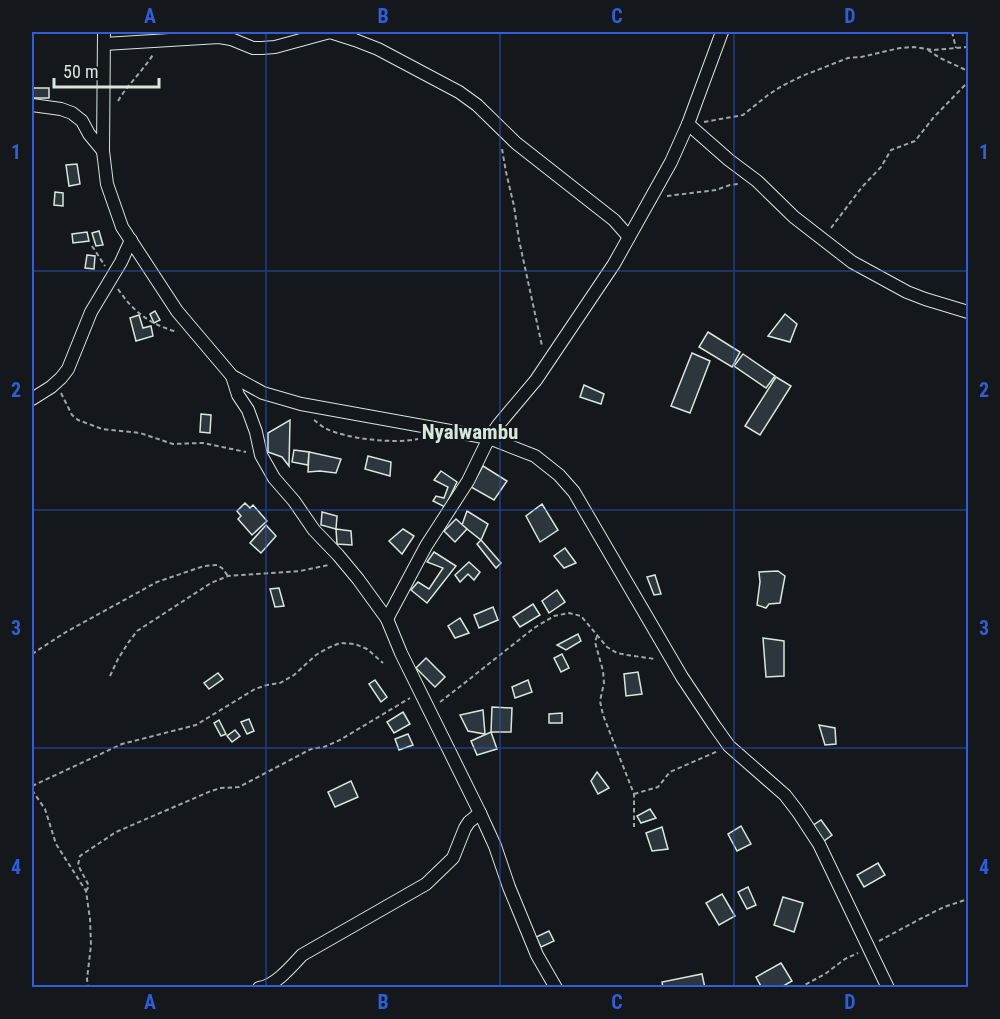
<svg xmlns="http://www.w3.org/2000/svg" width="1000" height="1019" viewBox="0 0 1000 1019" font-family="'Roboto Condensed',sans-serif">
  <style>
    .building { fill: #2c363c; stroke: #d8e6dc; stroke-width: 1.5 }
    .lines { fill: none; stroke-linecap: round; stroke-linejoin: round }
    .street-casing { stroke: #d8e6dc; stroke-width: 14 }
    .path { stroke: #9da8a2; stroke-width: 2; stroke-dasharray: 4.5 3; stroke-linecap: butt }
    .street { stroke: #14181c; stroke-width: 12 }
    .grid { fill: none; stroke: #305dd8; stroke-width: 1.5; stroke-opacity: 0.55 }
    .labels { text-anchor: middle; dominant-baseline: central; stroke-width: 4.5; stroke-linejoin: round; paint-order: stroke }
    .quarter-label { font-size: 21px; font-weight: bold; fill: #d8e6dc; stroke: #14181c }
    .neatline { fill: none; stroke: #305dd8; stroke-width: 2 }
    .grid-label { font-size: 20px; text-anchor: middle; font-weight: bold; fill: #305dd8 }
  </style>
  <rect width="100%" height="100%" fill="#14181c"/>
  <g class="building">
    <rect x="32" y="88" width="17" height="10"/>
    <polygon points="77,164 80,184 69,186 66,165"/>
    <polygon points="55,192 63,193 63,206 54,205"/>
    <polygon points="99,231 103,245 96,246 92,233"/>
    <polygon points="87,232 89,241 73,243 72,234"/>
    <polygon points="87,255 95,256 94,269 85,268"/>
    <polygon points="155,311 160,320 154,323 150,314"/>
    <polygon points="785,314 797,324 790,342 768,336"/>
    <polygon points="139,315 143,328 151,326 153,336 136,341 130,318"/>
    <polygon points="708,332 740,352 732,367 699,347"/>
    <polygon points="692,353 710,361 690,413 671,406"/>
    <polygon points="743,354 775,376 766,388 734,366"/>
    <polygon points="776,377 791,386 760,435 745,426"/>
    <polygon points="584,385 604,394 601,404 580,397"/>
    <polygon points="201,414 211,415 210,433 200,432"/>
    <polygon points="290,420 289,466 282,457 268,452 268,433"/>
    <polygon points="294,450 309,452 308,465 292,462"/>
    <polygon points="309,452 341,459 336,473 320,471 308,472"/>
    <polygon points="368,456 391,462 390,476 365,469"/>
    <polygon points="483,466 507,481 494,500 471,487"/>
    <polygon points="441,471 457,482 445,507 433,501 436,496 444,498 448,487 434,480"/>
    <polygon points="245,503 250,508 253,505 267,521 252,535 238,519 241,516 237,511"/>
    <polygon points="542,504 558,530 540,542 526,516"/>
    <polygon points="467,511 488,524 481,540 462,525"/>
    <polygon points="322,512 337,516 336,529 321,525"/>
    <polygon points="456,519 467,529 455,542 444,531"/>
    <polygon points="266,525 276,536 261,553 250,543"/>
    <polygon points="336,529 351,531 352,545 337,544"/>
    <polygon points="403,529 414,536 402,554 389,541"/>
    <polygon points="481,540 501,563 496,568 477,544"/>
    <polygon points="565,548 576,563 564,568 554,556"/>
    <polygon points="434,552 456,566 427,603 411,590 418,582 429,589 443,568 427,562"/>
    <polygon points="469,562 480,572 474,580 468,574 460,582 455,575"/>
    <polygon points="778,571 785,576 780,603 769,604 766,608 757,605 760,582 759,572"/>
    <polygon points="655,575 661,594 654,595 647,577"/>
    <polygon points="279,588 284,606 275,607 270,589"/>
    <polygon points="557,590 565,602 549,613 542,601"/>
    <polygon points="533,604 540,615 520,627 513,617"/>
    <polygon points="493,607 498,620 479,628 474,615"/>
    <polygon points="460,618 469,633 455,638 448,626"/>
    <polygon points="578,634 581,641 566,650 557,645"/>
    <polygon points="763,638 784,641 784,676 766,677"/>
    <polygon points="562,654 569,668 561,672 554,658"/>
    <polygon points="426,658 445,677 435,687 416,668"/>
    <polygon points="638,672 642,694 626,696 624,674"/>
    <polygon points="218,673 223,679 209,689 204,683"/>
    <polygon points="375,680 387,697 381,702 369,684"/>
    <polygon points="528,680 532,692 515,698 512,687"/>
    <polygon points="492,707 512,708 511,732 491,732"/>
    <polygon points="483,710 485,734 468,731 460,715"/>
    <polygon points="403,712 410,724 394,733 387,722"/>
    <polygon points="562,713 562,723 549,723 549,714"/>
    <polygon points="249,719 254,731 247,734 241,722"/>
    <polygon points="219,720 226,734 221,736 214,723"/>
    <polygon points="819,725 835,728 836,744 825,745"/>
    <polygon points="235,730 240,736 232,742 227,736"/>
    <polygon points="491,732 497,749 477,755 471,741"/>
    <polygon points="408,734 413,745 399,750 395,739"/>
    <polygon points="597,772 609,788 598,794 591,781"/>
    <polygon points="351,781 358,797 335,807 328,792"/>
    <polygon points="650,809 656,818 641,823 637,816"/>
    <polygon points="821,820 832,835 824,841 812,826"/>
    <polygon points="741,826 751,844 737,851 728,834"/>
    <polygon points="662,827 668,849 652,851 646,833"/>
    <polygon points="878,863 885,875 864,887 857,875"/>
    <polygon points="748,887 756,905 747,909 738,892"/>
    <polygon points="722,894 735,916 719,925 706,903"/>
    <polygon points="783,897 803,903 794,932 774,925"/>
    <polygon points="549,931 554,941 541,947 536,937"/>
    <polygon points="781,963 792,981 780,988 762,988 756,977"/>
    <polygon points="702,974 705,988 663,988 662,982"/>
  </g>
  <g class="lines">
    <g class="street-casing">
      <g id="street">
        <polyline points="104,32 103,151 107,184 122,227 177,311 232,376 263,393 301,404 489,438 535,456 559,475 574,492 682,677 714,725 729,746 785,795 798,812 819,844 888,988"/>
        <polyline points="104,44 219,37 231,39 253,48 262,48 275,47 330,32 355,40 378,49 459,92 477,105 516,143 614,220 629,237"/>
        <polyline points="32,105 61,109 72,113 82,121 89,134 103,151"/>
        <polyline points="688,124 729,160 757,181 794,217 852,262 907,292 925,299 968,312"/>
        <polyline points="232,376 238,395 248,410 256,432 261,455 274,478 294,501 314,530 338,555 358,579 387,619 401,653 480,813 495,846 509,887 537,955 556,988"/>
        <polyline points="32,399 51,387 61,378 68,369 91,312 121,262 131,240"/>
        <polyline points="387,619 426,546 468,481 489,438 499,424 536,380 614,264 671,162 688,124 722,32"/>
        <path d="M259,988C275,986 291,967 302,955L426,884L453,858L465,828L469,822L480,813"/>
      </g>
    </g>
    <g class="path">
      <polyline points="952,32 956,48"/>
      <polyline points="928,50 940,58 968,71"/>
      <path d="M118,101C128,84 143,71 154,53"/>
      <polyline points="704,122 743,115 768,95 782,86 802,76 848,58 861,57 900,48 914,47 933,50 968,47"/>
      <polyline points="502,149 506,172 514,206 519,240 542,346"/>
      <polyline points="667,196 716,190 730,185 738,184"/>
      <polyline points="831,228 862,187 881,167 891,150 915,141 934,117 968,82"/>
      <polyline points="92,246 105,266"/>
      <path d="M118,289C134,313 150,324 177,332"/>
      <polyline points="61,393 72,415 78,420 102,429 140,433 173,444 203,443 246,452"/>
      <path d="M314,420C317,422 321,426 325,428C345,439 396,444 418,439"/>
      <polyline points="597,636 595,642 603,671 604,683 600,701 603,715 634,794 634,827"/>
      <polyline points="32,654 66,632 157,582 204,566 217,565 222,568 228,576"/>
      <polyline points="110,676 118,659 128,643 137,631 211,583 228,576 300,571 329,565"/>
      <polyline points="440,702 462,685 534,628 554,616 569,613 581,616 607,647 617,653 627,655 655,659"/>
      <polyline points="32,786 122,744 196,725 255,689 267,685 280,683 294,675 316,655 328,648 340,643 355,644 367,649 383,663"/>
      <polyline points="32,790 45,809 56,844 86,891 90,919 91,945 87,979 88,988"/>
      <polyline points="634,794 658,787 670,772 718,751"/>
      <polyline points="86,891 89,886 78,865 80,856 116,832 211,791 221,788 239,787 311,749 324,747 340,740 410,698"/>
      <polyline points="879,941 920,919 944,907 968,899"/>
      <polyline points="799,988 825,974 845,959 858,953"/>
    </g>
    <use href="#street" class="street"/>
  </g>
  <path class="grid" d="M266,32V988M500,32V988M734,32V988M32,271H968M32,510H968M32,748H968"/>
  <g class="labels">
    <g class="quarter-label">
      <text x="470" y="432">Nyalwambu</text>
    </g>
  </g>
  <rect width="1000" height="1019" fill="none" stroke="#14181c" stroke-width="66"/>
  <path d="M54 78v9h105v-9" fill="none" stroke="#d8e6dc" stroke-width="3"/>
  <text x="63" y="78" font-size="18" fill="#d8e6dc" stroke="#14181c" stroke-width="4.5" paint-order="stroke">50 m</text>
  <rect x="33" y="33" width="934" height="953" class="neatline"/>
  <g class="grid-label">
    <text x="150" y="23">A</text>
    <text x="383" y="23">B</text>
    <text x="617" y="23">C</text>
    <text x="850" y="23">D</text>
    <text x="16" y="159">1</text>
    <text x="984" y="159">1</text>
    <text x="16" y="397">2</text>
    <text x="984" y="397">2</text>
    <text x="16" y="635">3</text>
    <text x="984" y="635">3</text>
    <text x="16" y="874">4</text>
    <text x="984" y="874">4</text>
    <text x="150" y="1009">A</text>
    <text x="383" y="1009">B</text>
    <text x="617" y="1009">C</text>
    <text x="850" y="1009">D</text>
  </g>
</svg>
